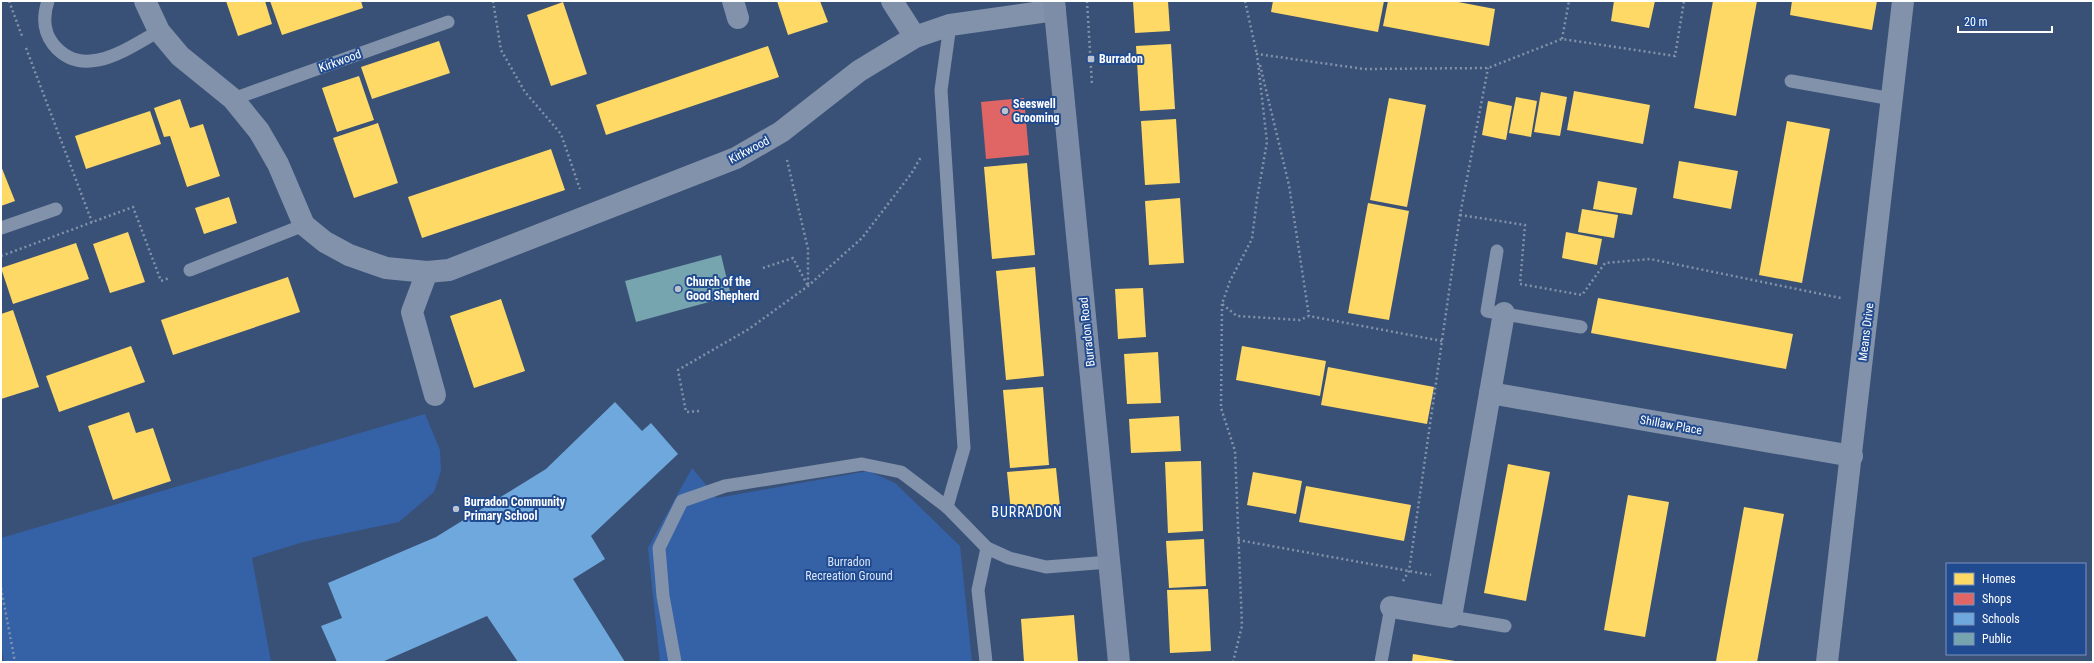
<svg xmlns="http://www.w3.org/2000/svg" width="2094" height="663" viewBox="0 0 2094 663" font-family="'Roboto Condensed',sans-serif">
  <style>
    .green { fill: #3561a7 }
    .homes { fill: #ffd966 }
    .shops { fill: #e06666 }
    .schools { fill: #6fa8dc }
    .public { fill: #76a5af }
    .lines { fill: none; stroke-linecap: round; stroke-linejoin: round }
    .path { stroke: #8192aa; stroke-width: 2.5; stroke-dasharray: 2 3; stroke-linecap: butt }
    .lane { stroke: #8192aa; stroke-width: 13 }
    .street { stroke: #8192aa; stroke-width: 22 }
    .secondary { stroke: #7e8da7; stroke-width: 22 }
    .poi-dot { fill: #bac2cf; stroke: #214b90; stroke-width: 1.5 }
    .labels { text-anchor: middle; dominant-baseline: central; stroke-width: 4; stroke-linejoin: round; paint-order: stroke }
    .poi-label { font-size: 12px; font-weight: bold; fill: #fff; stroke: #214b90; text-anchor: start }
    .street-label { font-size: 12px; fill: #fff; stroke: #214b90 }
    .park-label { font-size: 12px; fill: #d7e5f9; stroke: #214b90 }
    .quarter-label { font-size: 14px; letter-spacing: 1px; fill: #fff; stroke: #214b90 }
  </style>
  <rect width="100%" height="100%" fill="#3a5177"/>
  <g class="green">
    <polygon points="425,414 440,450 441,471 434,492 399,522 303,542 252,558 271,662 4,662 1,643 1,538"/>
    <polygon points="692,468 717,498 868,471 895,483 960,546 972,662 660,662 648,548"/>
  </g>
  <g class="homes">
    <polygon points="226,1 265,1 272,24 238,36"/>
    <polygon points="270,1 361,1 363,8 282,35"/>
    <polygon points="777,1 820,1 828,22 788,35"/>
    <polygon points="1133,1 1168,1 1170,31 1135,33"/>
    <polygon points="1273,1 1384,1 1378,32 1271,12"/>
    <polygon points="1388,1 1453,1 1495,9 1489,46 1383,26"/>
    <polygon points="1614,1 1655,1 1649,28 1611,21"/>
    <polygon points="1713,1 1757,1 1736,116 1694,108"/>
    <polygon points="1792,1 1877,1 1872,30 1790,15"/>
    <polygon points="563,2 587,74 551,86 527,15"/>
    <polygon points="439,41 450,73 372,99 361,67"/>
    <polygon points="1171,44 1175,109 1140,111 1136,46"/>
    <polygon points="768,46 779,77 606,135 596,105"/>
    <polygon points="359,76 374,120 337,132 322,88"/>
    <polygon points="1574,91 1650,105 1643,144 1567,130"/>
    <polygon points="1541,92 1567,97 1560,136 1534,132"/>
    <polygon points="1516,97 1537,101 1531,137 1509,133"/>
    <polygon points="1389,98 1426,105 1407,207 1370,200"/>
    <polygon points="180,99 190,128 203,124 220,176 187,187 170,136 164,137 154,108"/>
    <polygon points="1488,101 1512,106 1506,140 1482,135"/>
    <polygon points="150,111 161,144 86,169 75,136"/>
    <polygon points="1176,119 1180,183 1145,185 1141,121"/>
    <polygon points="1787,121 1830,129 1802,283 1759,275"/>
    <polygon points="378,123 398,183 354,198 333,138"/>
    <polygon points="551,149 565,190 422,238 408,197"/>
    <polygon points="1679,161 1738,171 1731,209 1673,198"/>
    <polygon points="1027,163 1035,255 992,259 984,167"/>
    <polygon points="1,166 15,201 1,206"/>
    <polygon points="1598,181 1637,188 1632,215 1593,209"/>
    <polygon points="229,197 237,223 204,234 195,208"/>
    <polygon points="1180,198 1184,263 1149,265 1145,201"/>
    <polygon points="1368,203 1409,211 1389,320 1348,313"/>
    <polygon points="1582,209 1618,215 1614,238 1578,232"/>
    <polygon points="128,232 145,282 110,293 93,244"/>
    <polygon points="1566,232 1602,239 1597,265 1562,258"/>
    <polygon points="76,243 89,279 13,304 1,268"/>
    <polygon points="1035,267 1044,376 1006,380 996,271"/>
    <polygon points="288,277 300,312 173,355 161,320"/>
    <polygon points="1143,288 1146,337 1118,339 1115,289"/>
    <polygon points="1598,298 1793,334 1786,369 1591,333"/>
    <polygon points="501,299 525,371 474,388 450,316"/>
    <polygon points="13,310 39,387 1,399 1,314"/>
    <polygon points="131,346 145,382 59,412 46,376"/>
    <polygon points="1242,346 1326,361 1320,396 1236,380"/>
    <polygon points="1158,352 1161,403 1127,404 1124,354"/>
    <polygon points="1328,367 1434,387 1427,424 1321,405"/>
    <polygon points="1043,387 1049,465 1010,468 1003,390"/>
    <polygon points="129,412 136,433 153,428 171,481 113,500 88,426"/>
    <polygon points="1179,416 1181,451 1131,453 1129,419"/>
    <polygon points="1201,461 1203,531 1168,533 1165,462"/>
    <polygon points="1508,464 1550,472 1526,601 1484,593"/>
    <polygon points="1056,468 1060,507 1011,512 1007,472"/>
    <polygon points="1253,472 1302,481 1296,514 1247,505"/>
    <polygon points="1306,486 1411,505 1404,541 1299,522"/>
    <polygon points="1628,495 1669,502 1645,637 1604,630"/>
    <polygon points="1744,507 1784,514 1757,662 1722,662 1716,661"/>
    <polygon points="1204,539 1206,586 1169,588 1166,541"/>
    <polygon points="1208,589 1211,651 1170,653 1167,590"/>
    <polygon points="1074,615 1078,662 1024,662 1021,619"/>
    <polygon points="1413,654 1455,661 1455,662 1412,662"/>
  </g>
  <polygon class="shops" points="1024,98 1029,155 986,159 981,102"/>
  <polygon class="schools" points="615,402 642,431 651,423 678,454 591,536 605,559 573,579 625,662 518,662 487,616 382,662 337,662 321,626 342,618 328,583 436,537 546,469"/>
  <polygon class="public" points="721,255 731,296 636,322 625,281"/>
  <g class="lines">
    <g class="path">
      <polyline points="9,1 22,36"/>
      <polyline points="493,1 501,50 525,92 561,134 580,189"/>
      <polyline points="1087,1 1092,85"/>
      <polyline points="1245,1 1257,55"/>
      <polyline points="1562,39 1569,1"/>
      <polyline points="26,48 92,222"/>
      <polyline points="1260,65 1289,185 1309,316"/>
      <polyline points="1460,215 1525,225 1520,284 1582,295 1605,263 1650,259 1841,298"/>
      <polyline points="1,256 133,207 161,281 169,278"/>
      <polyline points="763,268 793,258 808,286 808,249 787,160"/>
      <polyline points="1222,304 1221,408 1235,451 1242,626 1233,662"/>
      <polyline points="1442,341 1309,316 1300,320 1237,316 1222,304 1230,281 1252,239 1257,199 1267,142 1257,54 1364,69 1488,68 1562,39 1675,56 1684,1"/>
      <polyline points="699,411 686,412 678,370 749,329 808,286 862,238 911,174 921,157"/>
      <polyline points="1238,540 1431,575"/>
      <polyline points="1403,581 1409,571 1460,215 1488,68"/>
      <polyline points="1,588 15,662"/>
    </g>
    <g class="lane">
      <path d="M48,1C43,16 43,31 53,44C83,82 128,48 159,31"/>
      <polyline points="1791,81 1892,99"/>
      <polyline points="233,99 448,22"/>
      <polyline points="1,228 56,209"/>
      <polyline points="1497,251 1487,311 1581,327"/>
      <polyline points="190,270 304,225"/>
      <polyline points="947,507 964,448 941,90 950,25"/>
      <polyline points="1451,617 1505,626"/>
      <polyline points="675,662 663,596 659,548 682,501 725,486 862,464 901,472 947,507 987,548 1009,558 1046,567 1109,562"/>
      <polyline points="986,662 978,590 987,548"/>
      <polyline points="1381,662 1391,607"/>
    </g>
    <g class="street">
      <polyline points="145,1 159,31 180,56 233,99 259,131 278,164 304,225 325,242 349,255 386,268 427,272 449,270 736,158 781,132 859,71 915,37 950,25 1055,10"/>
      <polyline points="733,1 738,18"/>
      <polyline points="892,1 915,37"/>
      <polyline points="427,272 412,312 435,395"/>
      <polyline points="1490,393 1852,456"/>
      <polyline points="1391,607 1451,617 1504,313"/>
      <polyline points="1827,662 1903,1"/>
    </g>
    <polyline class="secondary" points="1054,1 1119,662"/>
  </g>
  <g class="poi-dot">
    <rect x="1087" y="55" width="8" height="8" rx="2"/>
    <circle cx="1005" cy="111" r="4"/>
    <circle cx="678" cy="289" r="4"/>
    <circle cx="456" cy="509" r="4"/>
  </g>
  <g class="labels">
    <g class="poi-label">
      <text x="1099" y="59">Burradon</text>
      <text x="1013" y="104">Seeswell<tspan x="1013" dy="14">Grooming</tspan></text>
      <text x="686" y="282">Church of the<tspan x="686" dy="14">Good Shepherd</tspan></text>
      <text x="464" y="502">Burradon Community<tspan x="464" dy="14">Primary School</tspan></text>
    </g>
    <g class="street-label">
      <text transform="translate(340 61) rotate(-20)">Kirkwood</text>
      <text transform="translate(749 150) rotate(-28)">Kirkwood</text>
      <text transform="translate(1087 332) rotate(-96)">Burradon Road</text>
      <text transform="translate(1866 332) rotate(-83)">Means Drive</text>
      <text transform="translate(1671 425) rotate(10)">Shillaw Place</text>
    </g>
    <g class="park-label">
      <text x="849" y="562">Burradon<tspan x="849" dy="14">Recreation Ground</tspan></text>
    </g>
    <g class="quarter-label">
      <text x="1027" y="512">BURRADON</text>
    </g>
  </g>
  <rect width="2094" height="663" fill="none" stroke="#ffffff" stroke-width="4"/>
  <rect x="1946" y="563" width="140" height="92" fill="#214b90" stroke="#7a93bc"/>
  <rect x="1954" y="573" width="20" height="12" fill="#ffd966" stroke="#7a93bc"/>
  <text x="1982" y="583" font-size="12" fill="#ffffff">Homes</text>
  <rect x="1954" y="593" width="20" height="12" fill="#e06666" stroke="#7a93bc"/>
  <text x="1982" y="603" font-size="12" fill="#ffffff">Shops</text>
  <rect x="1954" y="613" width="20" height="12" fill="#6fa8dc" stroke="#7a93bc"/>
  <text x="1982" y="623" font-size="12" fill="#ffffff">Schools</text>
  <rect x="1954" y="633" width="20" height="12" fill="#76a5af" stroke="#7a93bc"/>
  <text x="1982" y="643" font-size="12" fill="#ffffff">Public</text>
  <path d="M1958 26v6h94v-6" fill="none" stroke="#ffffff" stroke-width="2"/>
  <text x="1964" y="26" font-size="12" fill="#ffffff" stroke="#214b90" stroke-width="3" paint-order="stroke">20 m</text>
</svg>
